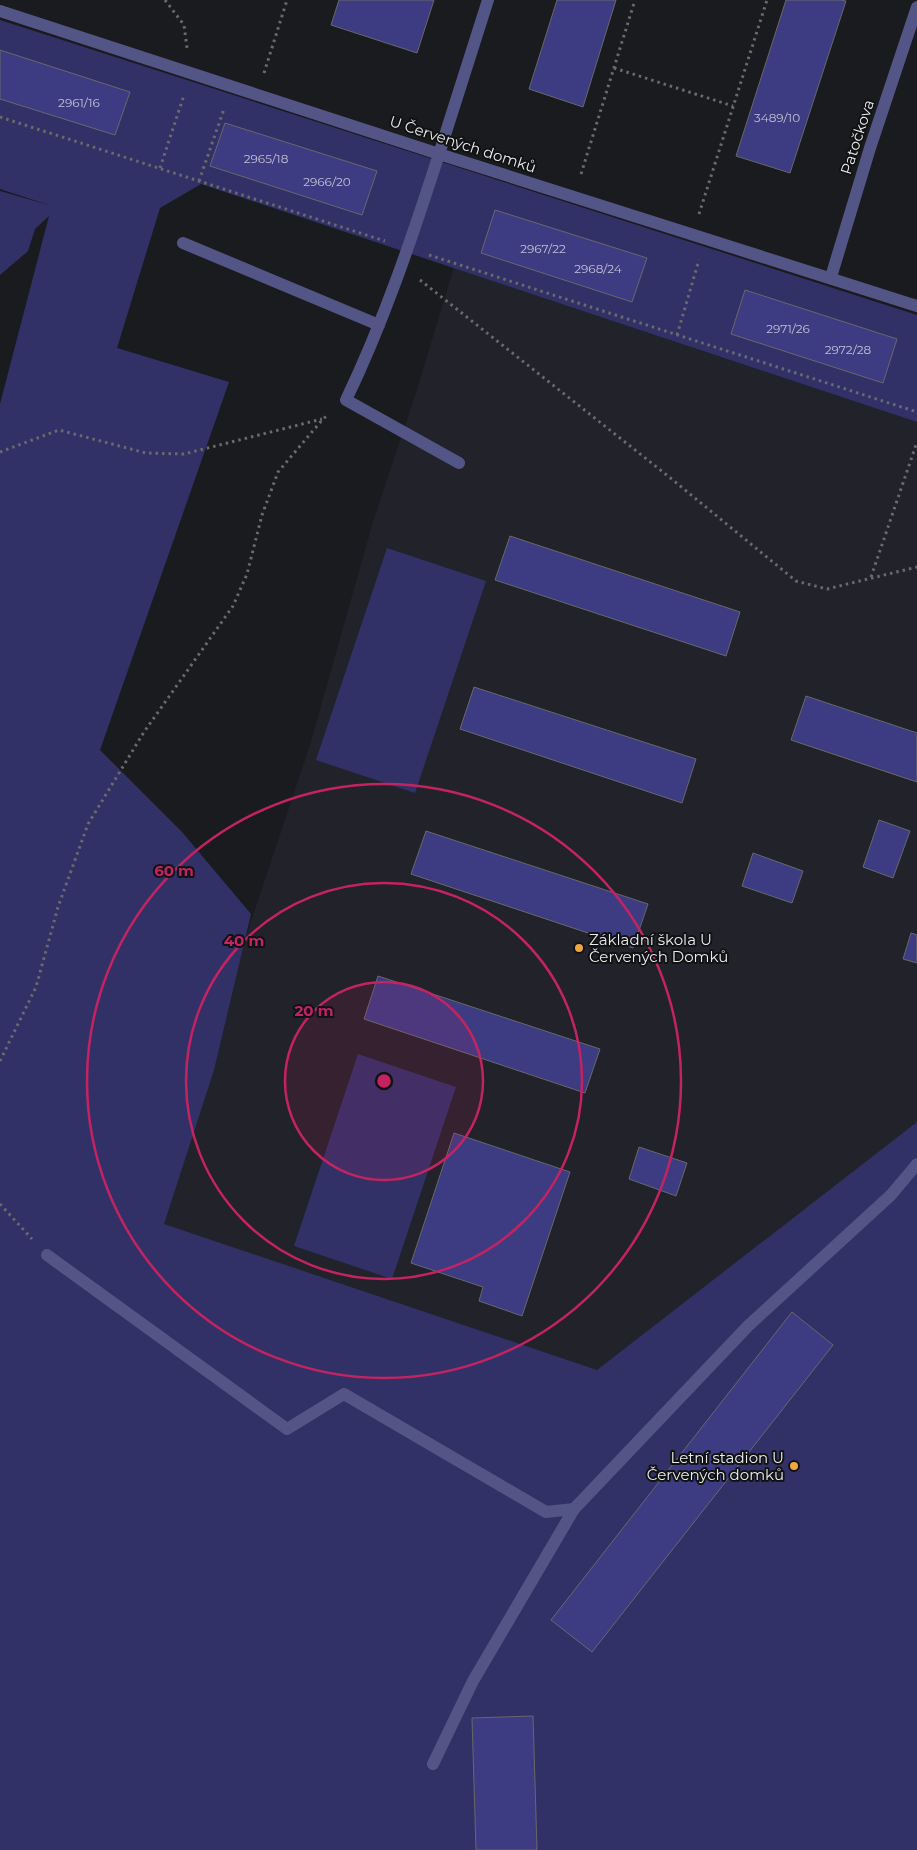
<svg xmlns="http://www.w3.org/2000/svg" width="917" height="1850" viewBox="0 0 917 1850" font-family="Montserrat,sans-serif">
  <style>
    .built { fill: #21222a }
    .green { fill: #323167 }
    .building { fill: #3d3c82; stroke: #67686b }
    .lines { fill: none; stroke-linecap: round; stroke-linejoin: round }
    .path { stroke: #696a6c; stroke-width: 3; stroke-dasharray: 2.5 4; stroke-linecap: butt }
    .service { stroke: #525585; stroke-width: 12 }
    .minor { stroke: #525585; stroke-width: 12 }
    .ring { fill: none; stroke: #c42362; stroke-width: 2.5 }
    .poi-dot { fill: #f0a63f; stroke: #111214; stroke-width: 2 }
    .labels { text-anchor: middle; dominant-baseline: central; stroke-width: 4; stroke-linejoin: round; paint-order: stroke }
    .number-label { font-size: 12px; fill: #c0bfd2 }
    .street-label { font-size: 15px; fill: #ebebed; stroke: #111214 }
    .poi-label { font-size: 15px; fill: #ebebed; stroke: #111214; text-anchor: start }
    .centre { fill: #c42362; stroke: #111214; stroke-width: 2.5 }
    .ring-label { font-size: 15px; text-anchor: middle; font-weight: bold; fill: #c42362; stroke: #111214; stroke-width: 4; stroke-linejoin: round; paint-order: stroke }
  </style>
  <rect width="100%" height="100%" fill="#1a1b1e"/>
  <polygon class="built" points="454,267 917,422 917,1152 664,1394 151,1220 310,745 372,525 415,396"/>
  <g class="green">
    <polygon points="0,20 917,315 917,422 201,184 160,208 117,348 229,382 100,750 182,832 251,914 214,1070 164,1224 597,1370 917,1122 917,1850 0,1850 0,404 49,216 35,229 28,251 0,275 0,191 52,206 0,189"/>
    <polygon points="387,548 486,581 415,793 316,760"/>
    <polygon points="358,1054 456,1087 392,1279 294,1246"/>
  </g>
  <g class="building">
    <polygon points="339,0 434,0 417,53 331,25"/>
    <polygon points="557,0 616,0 583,107 529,89"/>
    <polygon points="786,0 841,0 846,1 790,173 736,156"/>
    <polygon points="0,50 130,92 115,135 0,99"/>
    <polygon points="225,123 377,171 362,215 210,166"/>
    <polygon points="495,210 647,258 632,302 481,253"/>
    <polygon points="745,290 897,339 883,383 731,334"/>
    <polygon points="510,536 740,612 726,656 495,580"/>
    <polygon points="474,687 696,759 682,803 460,729"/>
    <polygon points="806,696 917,733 917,782 791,740"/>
    <polygon points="879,820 910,831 893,878 863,867"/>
    <polygon points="426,831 648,904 633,948 411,874"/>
    <polygon points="753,853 803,871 792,903 742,886"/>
    <polygon points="911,933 917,935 917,963 903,959"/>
    <polygon points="378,976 600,1049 585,1093 364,1019"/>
    <polygon points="454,1133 570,1172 522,1316 479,1301 483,1287 411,1263"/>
    <polygon points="639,1147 687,1163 676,1196 629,1179"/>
    <polygon points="792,1312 833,1345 592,1652 551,1620"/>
    <polygon points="533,1716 537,1850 476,1850 472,1718"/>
  </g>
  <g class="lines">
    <g class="path">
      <polyline points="165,0 184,25 187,48"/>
      <polyline points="614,68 733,106"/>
      <polyline points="264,73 287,0"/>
      <polyline points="0,117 385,241"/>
      <polyline points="160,168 184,95"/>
      <polyline points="581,174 635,0"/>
      <polyline points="199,181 224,109"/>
      <polyline points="699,214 767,0"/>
      <polyline points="429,255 917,412"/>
      <polyline points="420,280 668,476 796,581 827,589 917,567"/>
      <polyline points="677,335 699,260"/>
      <polyline points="0,452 59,430 146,453 184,454 322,419"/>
      <polyline points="871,577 917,442"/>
      <polyline points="0,1061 36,987 58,907 88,824 144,732 233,606 247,574 262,515 278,472 323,419 329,414"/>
      <polyline points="0,1204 32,1239"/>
    </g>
    <g class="service">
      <path d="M439,154C412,238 384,321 346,400L459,463"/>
      <polyline points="183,243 379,325"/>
      <polyline points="47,1255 287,1429 344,1394 546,1512 574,1509 748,1326 891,1195 917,1164"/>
      <polyline points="433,1764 473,1681 574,1509"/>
    </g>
    <g class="minor">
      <polyline points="0,11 439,154 917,306"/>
      <polyline points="439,154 488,0"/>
      <polyline points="831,277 870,148 917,7"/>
    </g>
  </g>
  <circle cx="384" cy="1081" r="99" fill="#c42362" fill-opacity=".12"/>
  <g class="ring">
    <circle cx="384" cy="1081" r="99"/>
    <circle cx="384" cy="1081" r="198"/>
    <circle cx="384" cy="1081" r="297"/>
  </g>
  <g class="poi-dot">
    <circle cx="579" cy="948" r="5"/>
    <circle cx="794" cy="1466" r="5"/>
  </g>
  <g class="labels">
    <g class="number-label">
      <text x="79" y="102">2961/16</text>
      <text x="777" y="117">3489/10</text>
      <text x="266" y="158">2965/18</text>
      <text x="327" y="181">2966/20</text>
      <text x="543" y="248">2967/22</text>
      <text x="598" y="268">2968/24</text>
      <text x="788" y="328">2971/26</text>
      <text x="848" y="349">2972/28</text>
    </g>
    <g class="street-label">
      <text transform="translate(857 137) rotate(-72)">Patočkova</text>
      <text transform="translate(463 144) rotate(18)">U Červených domků</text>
    </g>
    <g class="poi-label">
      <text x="589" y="939">Základní škola U<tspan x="589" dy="17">Červených Domků</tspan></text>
      <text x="784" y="1457" text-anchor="end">Letní stadion U<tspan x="784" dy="17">Červených domků</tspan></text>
    </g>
  </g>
  <circle cx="384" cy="1081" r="8" class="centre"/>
  <g class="ring-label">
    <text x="174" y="876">60 m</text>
    <text x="244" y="946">40 m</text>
    <text x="314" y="1016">20 m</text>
  </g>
</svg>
